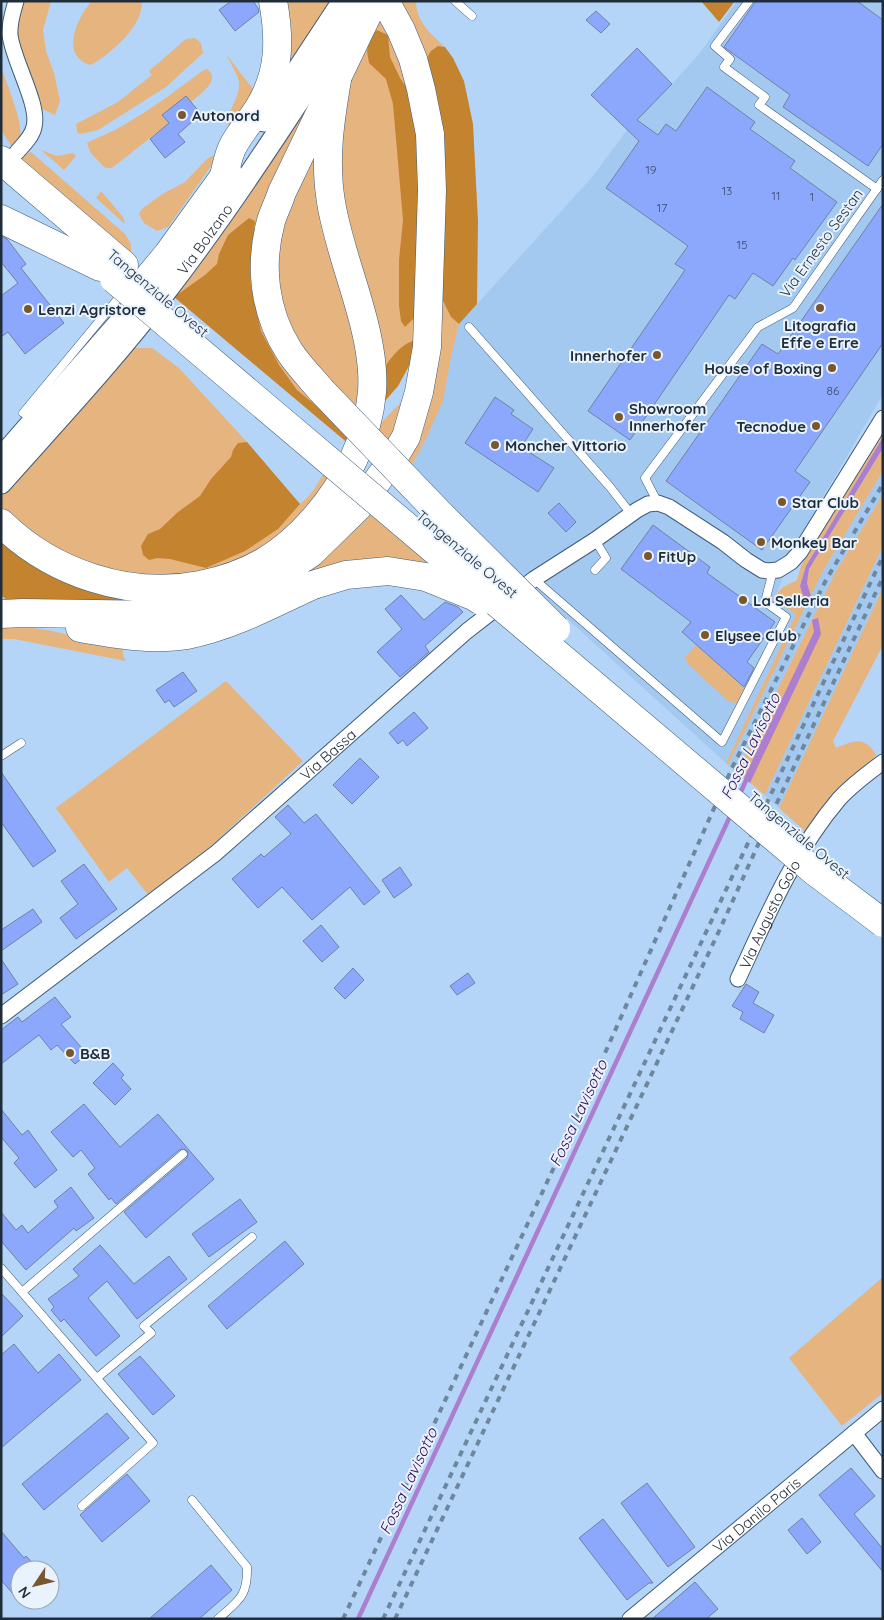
<svg xmlns="http://www.w3.org/2000/svg" width="884" height="1620" viewBox="0 0 884 1620" font-family="Quicksand,sans-serif">
  <style>
    .built { fill: #a3c9f0 }
    .green { fill: #e6b47e }
    .forest { fill: #c4832f }
    .water { fill: #ab7ecf }
    .lines { fill: none; stroke-linecap: round; stroke-linejoin: round }
    .stream { stroke: #ab7ecf; stroke-width: 4.5 }
    .building { fill: #8ca8fc; stroke: #7380a5 }
    .lane-casing { stroke: #3f5c79; stroke-width: 9 }
    .street-casing { stroke: #3f5c79; stroke-width: 17 }
    .secondary-casing { stroke: #3f5c79; stroke-width: 23 }
    .highway-casing { stroke: #3f5c79; stroke-width: 29 }
    .lane { stroke: #fff; stroke-width: 8 }
    .street { stroke: #fff; stroke-width: 15 }
    .secondary { stroke: #fff; stroke-width: 21 }
    .highway { stroke: #fff; stroke-width: 28 }
    .rail { stroke: #6e869e; stroke-width: 4; stroke-dasharray: 6 6; stroke-linecap: butt }
    .highway-bridge-casing { stroke: #3f5c79; stroke-width: 29; stroke-linecap: butt }
    .highway-bridge { stroke: #fff; stroke-width: 28 }
    .poi-dot { fill: #78562e; stroke: #e9f3fe; stroke-width: 2 }
    .labels { text-anchor: middle; dominant-baseline: central; stroke-width: 4; stroke-linejoin: round; paint-order: stroke }
    .number-label { font-size: 12px; fill: #3a4b6a }
    .poi-label { font-size: 15px; font-weight: bold; fill: #1f2c39; stroke: #e9f3fe; text-anchor: start }
    .street-label { font-size: 15px; fill: #1f2c39; stroke: #e9f3fe }
    .water-label { font-size: 16px; font-style: italic; fill: #3b0c56; stroke: #e9f3fe }
  </style>
  <rect width="100%" height="100%" fill="#b4d5f7"/>
  <g class="built">
    <polygon points="737,1 883,1 883,394 793,549 778,591 773,598 796,614 726,763 521,577 410,469 424,443 450,362 459,324 593,176 627,130 672,84 699,54"/>
    <polygon points="883,471 883,494 835,573 737,772 728,765 823,571"/>
    <polygon points="883,546 883,588 779,808 765,795"/>
  </g>
  <g class="green">
    <polygon points="23,1 51,1 43,30 46,51 54,73 60,101 55,115 38,107 20,58 16,23"/>
    <path d="M92,1H142C143,27 111,53 91,65C59,57 77,17 92,1Z"/>
    <polygon points="279,1 334,1 283,80"/>
    <path d="M393,1H416C416,22 431,34 445,47L438,46L428,87Z"/>
    <polygon points="379,9 410,78 417,351 398,386 372,415 338,203 340,101"/>
    <polygon points="195,38 201,43 203,53 166,87 98,130 80,134 77,132 76,124 118,102 152,75 149,71 186,39"/>
    <path d="M226,54L256,93L231,135C221,113 240,103 239,83C239,76 229,61 226,54Z"/>
    <polygon points="341,54 257,270 353,436 174,297"/>
    <path d="M1,67C6,82 24,124 20,138C19,141 16,145 13,148L1,130Z"/>
    <path d="M207,69C222,80 200,94 191,102L186,96L163,115L169,123L112,168H107L104,167L90,152L87,143C98,137 111,133 122,126C150,110 176,91 202,71Z"/>
    <polygon points="320,131 361,358 358,417 288,338 271,254"/>
    <polygon points="41,150 57,156 73,153 76,156 64,170"/>
    <polygon points="31,152 125,234 131,244 131,256 36,173 21,157"/>
    <polygon points="221,152 168,227 157,231 144,223 140,216 139,213 143,208 164,193 185,182 208,158"/>
    <polygon points="101,191 123,217 125,224 96,198"/>
    <polygon points="437,289 451,317 459,324 450,362 443,401 424,443 409,470 399,460"/>
    <path d="M133,348H152L179,368L247,442L300,504C312,495 318,483 325,471L334,478L308,514L249,559L167,582L74,564L1,511V497Z"/>
    <polygon points="409,394 388,448 372,432"/>
    <polygon points="883,426 883,437 806,566 800,586 811,596 807,583 809,569 883,448 883,471 823,571 728,765 726,763 796,614 772,599 783,587 797,580 801,566"/>
    <polygon points="883,494 883,546 765,795 737,772 835,573"/>
    <polygon points="368,506 437,570 124,622"/>
    <path d="M883,588V645L833,741L836,748C854,741 864,735 876,755L871,762L808,834L779,808Z"/>
    <path d="M1,623L52,631L87,639L127,642C122,650 121,653 126,661L14,639H1Z"/>
    <polygon points="696,645 744,688 738,702 736,703 728,701 687,663 685,657"/>
    <polygon points="226,681 303,761 210,847 148,895 127,868 109,882 56,808"/>
    <polygon points="883,1277 883,1393 842,1426 789,1358"/>
  </g>
  <g class="forest">
    <polygon points="701,1 735,1 719,22"/>
    <polygon points="377,30 388,35 390,57 400,78 411,94 423,132 415,317 405,327 401,321 399,306 399,260 403,220 393,104 386,79 369,63 367,51 370,37"/>
    <polygon points="438,46 445,47 453,58 464,81 473,124 478,221 477,304 459,324 451,317 437,289 428,56 431,51"/>
    <polygon points="249,218 255,221 250,270 251,286 261,331 279,365 297,390 353,436 350,445 174,297 205,275 217,264 219,254 228,235"/>
    <path d="M413,341L418,345L417,351L398,386L385,401L380,374C388,362 399,345 413,341Z"/>
    <polygon points="247,442 300,504 278,529 245,551 206,568 170,559 157,558 149,560 143,555 141,546 148,534 160,529 178,512 200,496 211,479 231,457 233,450 238,443"/>
    <polygon points="1,534 130,600 129,608 10,603 1,595"/>
  </g>
  <g class="water">
    <polygon points="883,437 883,448 809,569 807,583 811,596 804,598 800,586 806,566"/>
    <polygon points="818,618 821,634 750,783 744,778 814,632 812,620"/>
  </g>
  <g class="lines">
    <g class="stream">
      <polyline points="739,796 748,776"/>
      <polyline points="358,1619 732,812"/>
    </g>
  </g>
  <g class="building">
    <polygon points="231,1 253,1 258,8 259,12 235,31 219,10"/>
    <polygon points="756,1 857,1 883,20 883,144 868,166 783,107 790,95 724,47"/>
    <polygon points="596,11 610,24 601,33 586,20"/>
    <polygon points="637,48 672,84 637,120 658,135 666,124 676,131 707,87 755,122 750,129 795,161 790,168 837,202 795,260 793,258 773,286 753,273 735,299 729,295 630,440 588,411 685,270 675,264 688,246 606,188 639,141 591,95"/>
    <polygon points="186,96 201,114 178,134 185,142 165,158 150,139 169,123 162,115"/>
    <polygon points="883,204 883,343 795,471 810,482 762,550 666,481 762,344 778,354"/>
    <polygon points="1,236 7,239 26,264 21,268 64,323 25,354 8,332 1,337 1,296 18,283 1,262"/>
    <polygon points="495,397 514,410 511,414 533,429 521,447 554,468 538,492 465,443"/>
    <polygon points="559,503 576,522 566,532 548,513"/>
    <polygon points="653,525 710,567 707,573 775,622 747,662 754,668 744,687 682,632 691,622 621,569"/>
    <polygon points="401,595 424,620 445,602 458,607 463,612 425,646 429,652 400,677 377,652 402,629 385,609"/>
    <polygon points="183,672 197,691 174,707 169,700 165,703 156,690"/>
    <polygon points="414,712 428,728 407,746 403,740 398,744 389,733"/>
    <polygon points="360,758 379,777 352,804 333,785"/>
    <polygon points="1,772 56,851 33,867 1,822"/>
    <polygon points="288,805 304,823 316,814 380,892 364,905 350,887 312,920 282,887 258,908 232,879 261,854 264,857 291,834 275,817"/>
    <polygon points="84,864 117,909 76,939 60,918 78,904 61,881"/>
    <polygon points="400,867 412,885 394,898 382,880"/>
    <polygon points="33,909 42,922 1,951 1,930"/>
    <polygon points="321,925 339,947 322,962 303,941"/>
    <polygon points="1,959 18,984 1,995"/>
    <polygon points="353,968 364,980 345,999 334,988"/>
    <polygon points="468,973 475,983 457,995 450,986"/>
    <polygon points="746,984 759,992 753,1003 774,1015 764,1033 740,1019 743,1012 732,1006"/>
    <polygon points="55,997 71,1017 61,1024 87,1054 75,1064 57,1045 51,1050 39,1035 1,1064 1,1030 18,1017 22,1022"/>
    <polygon points="113,1063 124,1075 121,1078 131,1089 115,1105 93,1083"/>
    <polygon points="84,1104 120,1147 158,1114 214,1179 146,1238 124,1212 187,1158 188,1152 184,1149 179,1150 116,1204 111,1198 109,1200 88,1174 95,1168 81,1150 73,1157 51,1132"/>
    <polygon points="1,1109 22,1135 28,1130 57,1170 35,1188 14,1163 19,1158 1,1137"/>
    <polygon points="71,1187 94,1218 76,1231 74,1228 26,1270 1,1241 1,1212 16,1230 22,1225 28,1233 58,1207 54,1201"/>
    <polygon points="240,1199 257,1222 209,1257 192,1234"/>
    <polygon points="285,1241 304,1264 227,1329 208,1306"/>
    <polygon points="100,1245 134,1284 169,1256 187,1279 137,1319 107,1281 88,1298 120,1336 96,1356 64,1319 61,1322 51,1310 54,1307 48,1299 79,1276 73,1269"/>
    <polygon points="1,1293 23,1316 1,1337"/>
    <polygon points="14,1344 38,1373 59,1354 81,1380 1,1448 1,1355"/>
    <polygon points="140,1356 175,1396 153,1415 118,1374"/>
    <polygon points="107,1413 129,1438 44,1510 22,1484"/>
    <polygon points="851,1468 875,1496 854,1514 883,1549 883,1572 819,1495"/>
    <polygon points="127,1474 150,1501 102,1542 80,1515"/>
    <polygon points="647,1483 695,1547 668,1567 621,1503"/>
    <polygon points="802,1518 821,1542 807,1554 788,1530"/>
    <polygon points="603,1519 653,1583 649,1583 627,1600 579,1538"/>
    <polygon points="1,1531 24,1558 26,1556 39,1570 20,1570 20,1602 1,1580"/>
    <polygon points="211,1565 232,1590 199,1619 149,1619"/>
    <polygon points="695,1582 718,1609 706,1619 652,1619"/>
  </g>
  <g class="lines">
    <g class="lane-casing">
      <g id="lane">
        <polyline points="455,1 472,16"/>
        <polyline points="749,1 715,46 730,59 724,67 765,97 759,105 877,189"/>
        <polyline points="469,327 610,487 631,514"/>
        <polyline points="23,413 160,248 215,172"/>
        <polyline points="658,503 645,478 758,327 793,308 883,180"/>
        <polyline points="595,540 606,558 595,570"/>
        <polyline points="534,579 722,742 786,617 765,602 773,571"/>
        <polyline points="1,756 21,743"/>
        <polyline points="1,1268 153,1443 82,1506"/>
        <polyline points="22,1292 183,1154"/>
        <polyline points="97,1378 151,1333 144,1326 252,1237"/>
        <path d="M192,1500L247,1567C248,1597 238,1601 218,1619"/>
      </g>
    </g>
    <g class="street-casing">
      <g id="street">
        <path d="M16,1C13,12 9,23 10,35C13,61 40,105 34,127C32,137 23,145 17,152"/>
        <path id="s1" d="M738,979C767,916 794,852 839,799C852,785 868,773 883,762"/>
        <path id="s2" d="M1,1016L216,853L467,631L534,579L595,540L637,510L648,504L658,503L669,507L723,542L746,560L762,570L768,571L778,570L791,562L800,552L883,418"/>
        <polyline points="854,1433 883,1471"/>
        <path id="s3" d="M630,1619L883,1409"/>
      </g>
    </g>
    <g class="secondary-casing">
      <g id="secondary">
        <polyline points="264,121 343,1"/>
        <polyline points="1,458 127,314 231,172"/>
        <path id="s4" d="M1,483C57,420 115,358 166,291C236,200 297,103 360,7"/>
      </g>
    </g>
    <g class="highway-casing">
      <g id="highway">
        <polyline points="1,160 124,265"/>
        <path d="M222,185C225,173 227,159 232,148C239,133 252,120 260,106C280,72 280,39 273,1"/>
        <polyline points="1,219 100,267"/>
        <path d="M321,390C310,377 298,365 289,351C264,312 259,265 271,221C274,211 279,202 282,192L374,1"/>
        <path d="M1,523C52,573 129,599 200,585C250,575 283,555 316,517C346,482 368,438 372,392C374,366 368,337 361,312C351,275 337,239 331,202C324,160 330,121 337,80"/>
        <polyline points="1,614 23,613 162,615 211,606 242,594 271,580 311,553 358,507 391,462 406,437 419,392 427,347 432,190 430,134 421,89 413,59 401,30 385,1"/>
        <path d="M80,628C114,634 153,641 187,635C232,626 272,604 313,585"/>
      </g>
    </g>
    <use href="#lane" class="lane"/>
    <use href="#street" class="street"/>
    <use href="#secondary" class="secondary"/>
    <use href="#highway" class="highway"/>
    <g class="rail">
      <polyline points="343,1619 556,1163 732,768 826,580 883,484"/>
      <polyline points="383,1619 883,556"/>
      <polyline points="395,1619 720,929 776,805 883,577"/>
    </g>
    <g class="highway-bridge-casing">
      <g id="highway-bridge">
        <polyline points="114,279 814,871 883,923"/>
        <polyline points="321,390 439,513 556,629"/>
        <polyline points="313,585 346,575 388,571 426,577 473,596 481,601"/>
      </g>
    </g>
    <use href="#highway-bridge" class="highway-bridge"/>
  </g>
  <g class="poi-dot">
    <circle cx="182" cy="115" r="5"/>
    <circle cx="820" cy="308" r="5"/>
    <circle cx="28" cy="309" r="5"/>
    <circle cx="657" cy="355" r="5"/>
    <circle cx="832" cy="368" r="5"/>
    <circle cx="619" cy="417" r="5"/>
    <circle cx="816" cy="426" r="5"/>
    <circle cx="495" cy="445" r="5"/>
    <circle cx="782" cy="502" r="5"/>
    <circle cx="761" cy="542" r="5"/>
    <circle cx="648" cy="556" r="5"/>
    <circle cx="743" cy="600" r="5"/>
    <circle cx="705" cy="635" r="5"/>
    <circle cx="70" cy="1053" r="5"/>
  </g>
  <g class="labels">
    <g class="number-label">
      <text x="651" y="169">19</text>
      <text x="727" y="190">13</text>
      <text x="776" y="195">11</text>
      <text x="812" y="196">1</text>
      <text x="662" y="207">17</text>
      <text x="742" y="244">15</text>
      <text x="833" y="390">86</text>
    </g>
    <g class="poi-label">
      <text x="192" y="115">Autonord</text>
      <text x="38" y="309">Lenzi Agristore</text>
      <text x="820" y="325" text-anchor="middle">Litografia<tspan x="820" dy="17">Effe e Erre</tspan></text>
      <text x="647" y="355" text-anchor="end">Innerhofer</text>
      <text x="822" y="368" text-anchor="end">House of Boxing</text>
      <text x="629" y="408">Showroom<tspan x="629" dy="17">Innerhofer</tspan></text>
      <text x="806" y="426" text-anchor="end">Tecnodue</text>
      <text x="505" y="445">Moncher Vittorio</text>
      <text x="792" y="502">Star Club</text>
      <text x="771" y="542">Monkey Bar</text>
      <text x="658" y="556">FitUp</text>
      <text x="753" y="600">La Selleria</text>
      <text x="715" y="635">Elysee Club</text>
      <text x="80" y="1053">B&amp;B</text>
    </g>
    <g class="street-label">
      <text stroke="none"><textPath href="#s4" startOffset="318">Via Bolzano</textPath></text>
      <text transform="translate(821 243) rotate(-54)">Via Ernesto Sestan</text>
      <text transform="translate(158 293) rotate(40)">Tangenziale Ovest</text>
      <text transform="translate(467 554) rotate(40)">Tangenziale Ovest</text>
      <text stroke="none"><textPath href="#s2" startOffset="419">Via Bassa</textPath></text>
      <text transform="translate(799 835) rotate(40)">Tangenziale Ovest</text>
      <text stroke="none"><textPath href="#s1" startOffset="72">Via Augusto Goio</textPath></text>
      <text stroke="none"><textPath href="#s3" startOffset="164">Via Danilo Paris</textPath></text>
    </g>
    <g class="water-label">
      <text transform="translate(750 746) rotate(-64)">Fossa Lavisotto</text>
      <text transform="translate(578 1113) rotate(-65)">Fossa Lavisotto</text>
      <text transform="translate(408 1481) rotate(-65)">Fossa Lavisotto</text>
    </g>
  </g>
  <rect width="884" height="1620" fill="none" stroke="#1f2c39" stroke-width="5"/>
  <g transform="translate(35 1585) rotate(235)"><circle r="24" fill="#e9f3fe" stroke="#98a3af"/>
  <path d="M0-4L9 19L0 12L-9 19Z" fill="#78562e"/>
  <text y="-8" font-size="14" font-weight="bold" text-anchor="middle" fill="#1f2c39">N</text>
  </g>
</svg>
